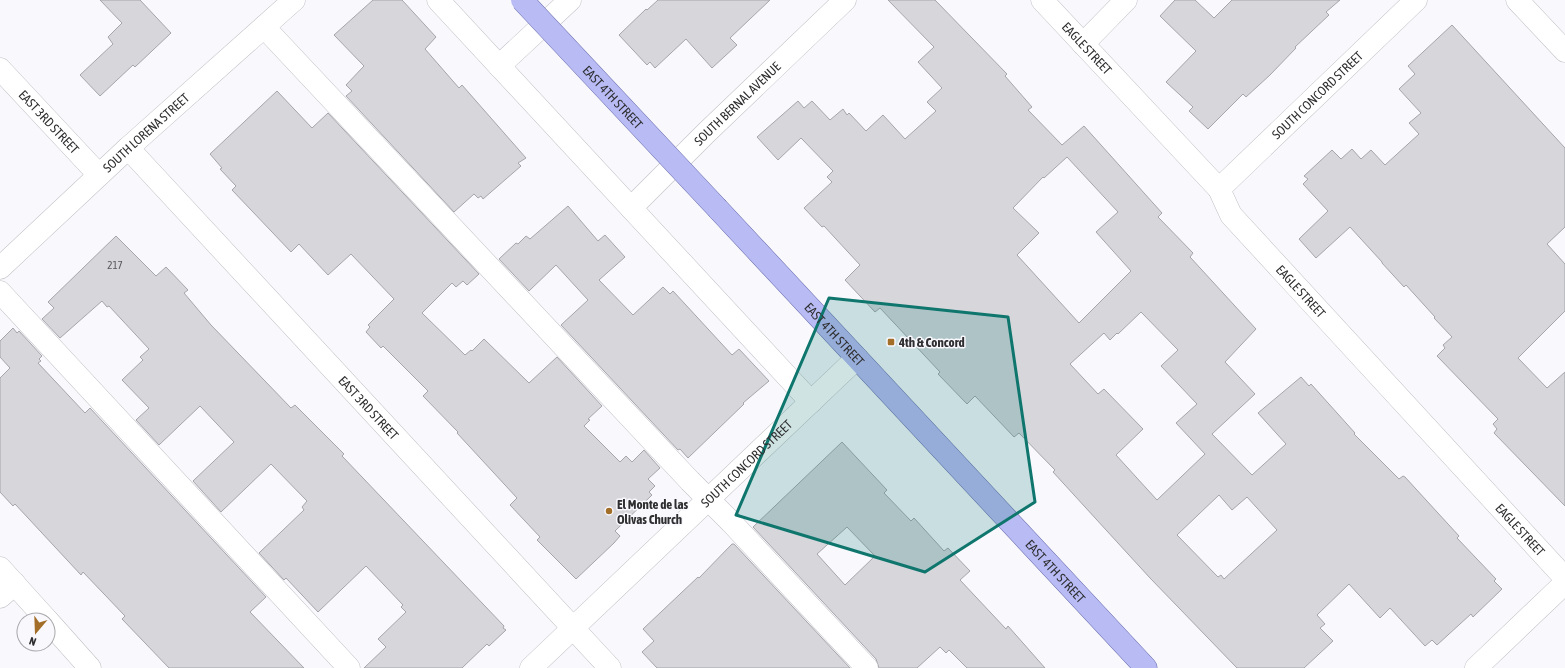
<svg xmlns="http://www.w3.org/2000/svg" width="1565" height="668" viewBox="0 0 1565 668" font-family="'Asap Condensed',sans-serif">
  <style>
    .building { fill: #d6d6db; stroke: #a5a6aa; fill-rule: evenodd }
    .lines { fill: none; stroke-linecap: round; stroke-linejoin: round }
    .minor-casing { stroke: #c1c1c6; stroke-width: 23 }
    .major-casing { stroke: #6a6dab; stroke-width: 23 }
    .minor { stroke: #fff; stroke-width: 22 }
    .major { stroke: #b8bbf4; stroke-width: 22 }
    .major-bridge-casing { stroke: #6a6dab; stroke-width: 23; stroke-linecap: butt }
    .major-bridge { stroke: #b8bbf4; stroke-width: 22 }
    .marked { fill: #0f766e; fill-opacity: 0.2; stroke: #0f766e; stroke-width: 3; stroke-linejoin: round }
    .poi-dot { fill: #a36e28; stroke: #f8f8fd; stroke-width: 1.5 }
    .labels { text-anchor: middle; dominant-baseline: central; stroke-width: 3; stroke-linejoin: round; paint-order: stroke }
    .number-label { font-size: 11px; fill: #59595c }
    .street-label { font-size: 13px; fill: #2f2f31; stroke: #f8f8fd }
    .poi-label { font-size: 13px; font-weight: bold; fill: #2f2f31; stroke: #f8f8fd; text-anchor: start }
  </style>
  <rect width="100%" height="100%" fill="#f8f8fd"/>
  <g class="building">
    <polygon points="100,0 140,0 171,33 135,67 133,65 100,96 80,75 113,44 108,37 122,23"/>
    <polygon points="373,0 402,0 436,37 425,49 459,88 462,85 526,158 518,163 521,166 483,199 481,196 478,198 474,194 454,212 346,96 352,91 346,85 364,66 334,35"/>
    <polygon points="658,0 770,0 730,38 737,45 712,68 686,39 655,68 650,62 647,65 619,35 646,9 647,10"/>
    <path d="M888,0H935L1007,74L1005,76L1032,107L1028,110L1062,145L1084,126L1162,213L1158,217L1193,253L1190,257L1256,329L1225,362L1255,394L1212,434L1252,475L1286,444L1258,413L1301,377L1309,386L1311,384L1355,433L1354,434L1399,479L1403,476L1405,477L1459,536L1457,538L1496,579L1494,581L1502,589L1473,617L1471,614L1437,645L1432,640L1425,646L1390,608L1380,618L1349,584L1317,615L1325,624L1320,628L1333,641L1304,668H1237L1150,578L1053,472L1055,470L1019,433L1014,437L975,396L967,404L938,374L940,372L880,308L875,312L845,280L860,265L824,226L822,227L804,208L832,182L827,177L833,171L801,138L778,160L757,137L798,101L804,108L812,101L830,120L843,109L847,115L849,113L866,131L883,115L905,139L936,111L927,102L942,88L918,62L934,47ZM1067,157L1118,212L1096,232L1131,271L1079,323L1017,255L1039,233L1013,208L1043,177L1044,178ZM1141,312L1178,350L1161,366L1197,404L1176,423L1205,454L1157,500L1116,455L1143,429L1104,389L1098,394L1070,364L1104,333L1110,340L1117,333L1118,334ZM1219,495L1232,510L1247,497L1277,530L1224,579L1221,575L1218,577L1177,535Z"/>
    <polygon points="1175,0 1195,0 1214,18 1232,0 1340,0 1326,12 1329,15 1295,47 1296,48 1270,75 1246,97 1243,94 1208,129 1189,111 1193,107 1166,82 1196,51 1160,16"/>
    <polygon points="1452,25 1565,148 1565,227 1547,244 1565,264 1565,311 1518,358 1547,388 1565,372 1565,506 1494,433 1497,429 1493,424 1498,419 1437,356 1445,348 1443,345 1452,337 1434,318 1435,317 1406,285 1404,287 1382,263 1382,262 1350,227 1316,258 1299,239 1328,211 1303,184 1308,179 1304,176 1332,150 1341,159 1352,149 1361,159 1371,150 1385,165 1419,134 1409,123 1421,113 1399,89 1415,74 1408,66"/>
    <polygon points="277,91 312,128 328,113 479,274 467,285 463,281 456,287 452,283 422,313 465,355 471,350 472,351 484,339 529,383 557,357 602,406 588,419 590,420 584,426 620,462 626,456 632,462 644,450 660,468 648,479 655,486 649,492 652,495 615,531 620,536 614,543 576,579 537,540 540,537 510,505 517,498 457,433 458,432 423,396 428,391 383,346 381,348 366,332 370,327 368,325 394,299 351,254 328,275 299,244 291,252 232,190 236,186 220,169 222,168 210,154"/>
    <polygon points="568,206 598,241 605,235 625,257 599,280 633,315 663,287 670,294 673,291 732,355 739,349 769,381 743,403 744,404 688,458 680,449 678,450 561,325 588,300 556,265 529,291 499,259 516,243 518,244 526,236 530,239"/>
    <polygon points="116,236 156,276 166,267 188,290 184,293 211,325 291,408 295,405 344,454 342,456 504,626 503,628 506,630 489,646 487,644 462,668 364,668 386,647 378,639 406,612 401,607 403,605 366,566 318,612 286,578 284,580 259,553 304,510 302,507 307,501 271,464 221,512 193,481 234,442 200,406 159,445 136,420 149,408 122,380 143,360 140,357 149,349 109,306 107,307 102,301 60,338 42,319 54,308 48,302"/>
    <polygon points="13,328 17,333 19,331 42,356 39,359 41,361 38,363 85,413 90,408 266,597 250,612 304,668 169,668 122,619 125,616 83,572 81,575 15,504 13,506 0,492 0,378 10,368 0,357 0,341"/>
    <path d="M842,442L887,490L884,493L911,521L914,518L944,551L948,548L970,571L960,580L1006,629L1008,626L1045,668H967L949,650L946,653L940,647L917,668H879L876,659L753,527ZM847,527L875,556L845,585L817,554Z"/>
    <polygon points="732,544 734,544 850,668 657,668 642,652 654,641 643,629 698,577 699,578"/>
  </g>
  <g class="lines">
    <g class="minor-casing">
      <g id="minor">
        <polyline points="438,0 811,402"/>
        <path id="s1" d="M1042,0L1219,189L1231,215L1565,578"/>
        <polyline points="1517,0 1565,51"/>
        <polyline points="264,27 690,481 731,522 867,668"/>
        <polyline points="1083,44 1126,0"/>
        <polyline points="499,66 570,0"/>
        <path id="s2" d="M0,69L99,175"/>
        <path id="s3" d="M128,148L610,668"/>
        <path id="s4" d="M1219,189L1416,0"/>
        <path id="s5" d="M631,208L706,133L845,0"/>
        <path id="s6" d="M0,268L128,148L294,0"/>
        <polyline points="0,292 349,668"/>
        <polyline points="0,568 47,620"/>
        <polyline points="0,597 15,584"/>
        <polyline points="48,621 90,668"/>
        <path id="s7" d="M531,668L857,358"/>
        <polyline points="1476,668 1565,583"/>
      </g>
    </g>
    <g class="major-casing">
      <g id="major">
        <path id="s8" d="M718,209L1146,668"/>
      </g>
    </g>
    <use href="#minor" class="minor"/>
    <use href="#major" class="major"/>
    <g class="major-bridge-casing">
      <g id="major-bridge">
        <path id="s9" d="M522,0L718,209"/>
      </g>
    </g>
    <use href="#major-bridge" class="major-bridge"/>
  </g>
  <path class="marked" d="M829,298L1008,317L1035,502L925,572L736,515Z"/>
  <g class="poi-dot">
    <rect x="887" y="338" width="8" height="8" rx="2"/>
    <circle cx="609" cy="511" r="4"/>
  </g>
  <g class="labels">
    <g class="number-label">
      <text x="115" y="265">217</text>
    </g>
    <g class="street-label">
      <text stroke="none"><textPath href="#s1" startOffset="66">EAGLE STREET</textPath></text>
      <text stroke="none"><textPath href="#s4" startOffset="136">SOUTH CONCORD STREET</textPath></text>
      <text stroke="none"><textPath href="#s9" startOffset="133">EAST 4TH STREET</textPath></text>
      <text stroke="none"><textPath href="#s5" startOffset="149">SOUTH BERNAL AVENUE</textPath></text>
      <text stroke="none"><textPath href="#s2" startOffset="72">EAST 3RD STREET</textPath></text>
      <text stroke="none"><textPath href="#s6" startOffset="199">SOUTH LORENA STREET</textPath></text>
      <text stroke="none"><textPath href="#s1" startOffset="391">EAGLE STREET</textPath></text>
      <text stroke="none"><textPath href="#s8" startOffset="171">EAST 4TH STREET</textPath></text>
      <text stroke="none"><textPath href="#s3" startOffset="354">EAST 3RD STREET</textPath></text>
      <text stroke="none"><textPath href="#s7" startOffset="297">SOUTH CONCORD STREET</textPath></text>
      <text stroke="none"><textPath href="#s1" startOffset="715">EAGLE STREET</textPath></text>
      <text stroke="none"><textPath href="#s8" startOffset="495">EAST 4TH STREET</textPath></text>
    </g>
    <g class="poi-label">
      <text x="899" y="342">4th &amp; Concord</text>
      <text x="617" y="504">El Monte de las<tspan x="617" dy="15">Olivas Church</tspan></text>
    </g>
  </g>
  <g transform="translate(36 632) rotate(199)"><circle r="19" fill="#f8f8fd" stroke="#a8a8ab"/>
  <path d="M0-3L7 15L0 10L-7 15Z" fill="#a36e28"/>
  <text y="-6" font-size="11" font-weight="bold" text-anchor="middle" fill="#2f2f31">N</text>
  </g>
</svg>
